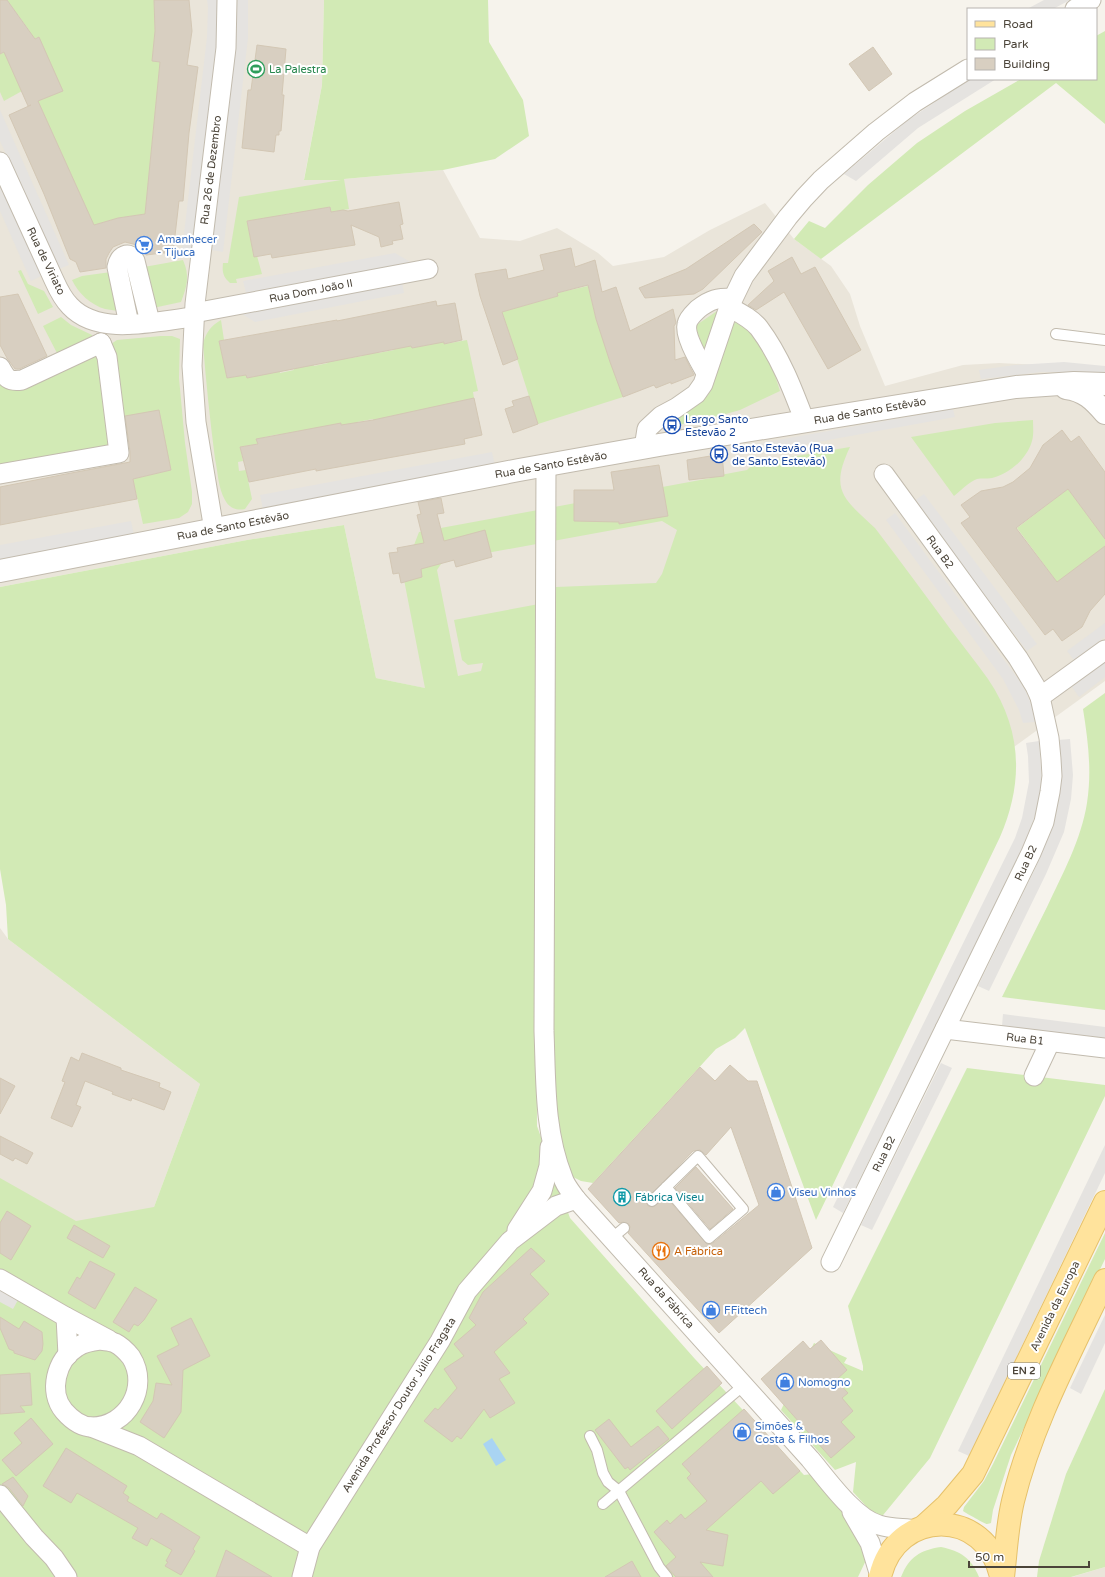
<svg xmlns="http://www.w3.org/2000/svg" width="1105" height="1577" viewBox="0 0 1105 1577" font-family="'Varela Round',sans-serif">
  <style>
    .residential { fill: #eae5da }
    .green { fill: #d2eab5; fill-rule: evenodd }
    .parking { fill: #e5e3e0 }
    .water { fill: #a9d4f2 }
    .building { fill: #d8cfc1; stroke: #d3c7b4; fill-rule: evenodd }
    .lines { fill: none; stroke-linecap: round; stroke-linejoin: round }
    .service-casing { stroke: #c2bbae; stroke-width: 12 }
    .minor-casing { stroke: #c2bbae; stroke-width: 21 }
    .tertiary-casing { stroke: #c2bbae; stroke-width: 24 }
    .primary-casing { stroke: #e6c16a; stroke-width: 24 }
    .service { stroke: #fff; stroke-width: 10 }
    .minor { stroke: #fff; stroke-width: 19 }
    .tertiary { stroke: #fff; stroke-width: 22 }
    .primary { stroke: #ffe39c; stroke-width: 22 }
    .labels { text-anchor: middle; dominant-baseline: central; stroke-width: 4; stroke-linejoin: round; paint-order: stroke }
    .shield { fill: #fff; stroke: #817c74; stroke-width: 1 }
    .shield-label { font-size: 10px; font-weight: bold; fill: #4b4439 }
    .leisure-label { font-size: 11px; fill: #27864d; stroke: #fff; text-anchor: start }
    .street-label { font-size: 11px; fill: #4b4439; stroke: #fff }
    .shop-label { font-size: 11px; fill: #366cbe; stroke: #fff; text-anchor: start }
    .transit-label { font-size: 11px; fill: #164399; stroke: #fff; text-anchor: start }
    .culture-label { font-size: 11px; fill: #0d838f; stroke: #fff; text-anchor: start }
    .food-label { font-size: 11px; fill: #c56008; stroke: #fff; text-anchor: start }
  </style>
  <rect width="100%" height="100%" fill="#f6f3ec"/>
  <g class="residential">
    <polygon points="0,0 324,0 322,85 304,179 344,179 443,170 480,238 520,241 557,228 598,253 613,266 664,257 710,230 765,203 794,239 831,266 850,294 860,326 885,386 963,365 999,363 1105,368 1105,681 963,784 540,648 479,689 429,689 376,678 344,525 247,540 0,587"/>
    <polygon points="0,928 8,939 200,1084 154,1207 0,1508"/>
    <polygon points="1105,1567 1105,1577 1072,1577"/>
  </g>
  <g class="green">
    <polygon points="7,0 154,0 155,31 152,61 160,62 145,214 118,218 94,225 38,101 62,91 39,37 33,39 29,30"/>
    <path d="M324,0H488L489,42L523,100L529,136L495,159L443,170L344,179L349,209L331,212L330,207L314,210L298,216L297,212L281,215V219L265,222L264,218L247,221L254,256H257L262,274L236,279L237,283H230C223,277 222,272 223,263H228L239,197L341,180H304L322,85Z"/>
    <polygon points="1105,31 1105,124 1056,83 821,259 794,239 809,221 825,228 868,185 917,143 965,111 1021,79 1096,79 1096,36"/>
    <polygon points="0,52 1,54 4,52 22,91 4,101 0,92"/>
    <path d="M183,260C190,276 187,286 181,302L153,308L144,267Z"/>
    <polygon points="21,270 28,284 44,291 53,307 38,314 18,271"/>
    <path d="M111,272L118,311C114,310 109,310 105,309C91,305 78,293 72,280L82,276Z"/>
    <polygon points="588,286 596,319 623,397 538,424 502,312 558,296 557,293"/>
    <polygon points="717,311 705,353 695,326"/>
    <polygon points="61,317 71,325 92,335 92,338 58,355 43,326"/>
    <path d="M221,320L224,340L219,341L227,378L246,375L247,378L261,375V371L279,367L280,373L294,370V366L312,362L314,366L328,363L327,359L344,355L346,359L362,356V353L377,350L378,353L394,350V347L411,344L412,348L428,345L443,338L445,344L467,340L478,391L473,392L474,398L456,402L458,407L390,416L391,421L374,424L373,419L357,422V426L274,435L257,439L258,444L240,447L243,461L238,462L239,471L246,470L252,499L245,509C237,511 229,508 225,500C218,488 218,472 215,459C210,420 206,382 203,344C206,332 211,326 221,320Z"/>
    <polygon points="736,321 751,330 772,366 780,391 740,410 715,417 674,426 671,424 671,421 707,396 710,392 731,328"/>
    <polygon points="161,336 172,336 180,339 179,378 185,443 192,492 192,504 188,512 179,518 143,524 133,479 171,470 159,411 121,417 111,344 117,340"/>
    <polygon points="100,354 113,445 0,471 0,377"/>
    <path d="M1033,420C1033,427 1034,434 1032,441C1027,459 1009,474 992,478C987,479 981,478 977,479C970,481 959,492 954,496L911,437L995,423Z"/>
    <path d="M850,447C829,491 844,499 875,528C901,562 926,596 951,630C963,646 976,662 988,679C1022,729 1024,782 1000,837L816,1220L745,1028L735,1038L716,1049L593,1183L581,1181L573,1177L567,1165L554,1122L536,877L537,1126L570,1218L695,1359L804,1475L812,1474L859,1529L868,1556L858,1577H0V1178L76,1221L154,1207L200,1084L8,939L6,905L0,869V587L247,540L344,525L376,678L425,688L400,559L414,545L419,532L711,478L715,476L747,470L754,463ZM662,521L677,530L662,574L656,583L556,587L555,601L454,620L462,660L468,665L483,663L481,671L458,676L437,570L443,561Z"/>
    <polygon points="1068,489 1105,539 1105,546 1057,582 1017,528"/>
    <path d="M1105,693V1010L1002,997C1017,967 1032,937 1047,907C1063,873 1081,840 1087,803C1092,771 1088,740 1083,709Z"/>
    <polygon points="967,1068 1105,1085 1105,1096 930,1458 879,1520 853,1492 856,1462 835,1470 781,1410 814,1343 847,1358 844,1363 863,1371 863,1366 848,1306"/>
    <path d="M1105,1233V1259L1011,1455L993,1510L991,1523C990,1523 989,1524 987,1524C985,1524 966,1513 963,1511L964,1507L984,1481L993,1464Z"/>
    <polygon points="1105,1389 1105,1567 1071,1577 1037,1577 1039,1561 1066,1474"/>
    <path d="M941,1547C961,1551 971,1558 979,1577H901C909,1557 920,1550 941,1547Z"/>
  </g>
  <g class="parking">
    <polygon points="207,0 219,0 219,40 194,254 182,251 207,37 208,7"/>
    <polygon points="236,0 248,0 248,38 223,252 211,250 233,70 236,35"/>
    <polygon points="1044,0 1070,0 1053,9 1027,9"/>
    <polygon points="970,79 996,79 918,128 856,181 844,174 908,120"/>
    <polygon points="0,110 69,265 59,269 0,141"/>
    <polygon points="0,181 43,275 31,281 0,211"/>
    <polygon points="395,253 412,263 246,293 243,281"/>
    <polygon points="402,282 404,293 255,322 242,314"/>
    <polygon points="1064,362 1105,366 1105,375 1080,372 1041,372 981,379 979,370 1015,365"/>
    <polygon points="953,409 955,417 757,453 755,444"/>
    <polygon points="492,452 495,466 263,510 260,495"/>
    <polygon points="924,494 1037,644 1027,651 914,501"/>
    <polygon points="895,513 1013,672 1024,688 1032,706 1035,722 1023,723 1019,710 1003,679 886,520"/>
    <polygon points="131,521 134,535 0,560 0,545"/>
    <polygon points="1105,623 1105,637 1074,660 1067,651"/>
    <polygon points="1105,662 1105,677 1079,697 1072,687"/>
    <polygon points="1070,739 1073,775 1071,799 1064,832 1046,874 989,991 978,986 1035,869 1052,828 1058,799 1058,740"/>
    <polygon points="1039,741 1042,783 1039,804 1026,842 843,1213 833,1207 1015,838 1022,818 1029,782 1028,756 1026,743"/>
    <polygon points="1003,1014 1105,1027 1105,1038 1002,1026"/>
    <polygon points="941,1063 952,1068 872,1230 861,1225"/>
    <polygon points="1105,1145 1105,1173 969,1456 958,1451"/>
    <polygon points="0,1289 18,1300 13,1309 0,1302"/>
    <polygon points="1105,1315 1105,1343 1081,1394 1070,1388"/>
  </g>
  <polygon class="water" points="492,1438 506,1460 496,1466 483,1444"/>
  <g class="building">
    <polygon points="0,0 7,0 35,39 39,37 63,91 38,101 94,225 118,218 145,214 160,62 152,61 155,31 154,0 189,0 192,31 187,65 198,67 189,133 183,201 179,201 173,253 162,253 146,255 143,250 137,245 125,242 113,247 109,253 106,259 106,268 80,272 76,262 70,259 44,194 9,115 31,105 28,106 4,52 0,54"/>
    <polygon points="257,45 286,49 282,95 284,95 281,131 279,131 279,135 276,135 274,152 242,148 248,90 251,90"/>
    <polygon points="873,47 892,74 869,91 849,64"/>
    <polygon points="399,202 403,224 400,225 403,239 392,241 393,244 381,247 379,237 351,225 355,245 272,258 271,254 254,257 247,221 330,207 331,212 343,210 348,211"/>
    <polygon points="754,224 762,232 703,289 694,294 645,298 639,288 686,269"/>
    <polygon points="571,248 575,267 595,260 602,292 616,287 630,331 673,309 676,323 674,326 675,360 685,357 694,375 671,384 671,382 656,388 654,385 623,397 610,362 596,319 588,285 557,293 558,296 502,312 518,359 503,365 480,296 475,274 506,269 508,279 544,270 540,255"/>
    <polygon points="792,257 801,274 815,267 861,350 828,369 784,292 756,310 748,305 774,281 768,271"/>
    <polygon points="18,294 47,356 19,369 15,369 7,358 0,345 0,297"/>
    <polygon points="436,301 437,306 455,303 462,340 444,344 444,342 412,348 411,346 247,378 246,375 227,378 219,341 337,320 337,321"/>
    <polygon points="529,396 538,424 513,433 505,409 514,406 512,401"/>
    <polygon points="474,398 482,435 464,439 465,444 316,471 316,469 249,482 240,447 258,444 256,439 341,423 341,425 373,420"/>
    <polygon points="159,410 171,470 133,479 137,499 0,525 0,487 66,474 130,462 130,452 125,416"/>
    <polygon points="1062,430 1071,442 1079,436 1105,472 1105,539 1068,489 1016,528 1057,582 1105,546 1105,594 1090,611 1082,627 1062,641 1053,629 1045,635 961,523 970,517 961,505 981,491 1003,487 1013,482 1030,468 1043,445"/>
    <polygon points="722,454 724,476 689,480 687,460"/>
    <polygon points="659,465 668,516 619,524 619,522 574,521 574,490 614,490 611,472"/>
    <polygon points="441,498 444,513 437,514 444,541 485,530 492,557 456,567 454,560 421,569 422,577 401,583 399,573 393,574 389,553 398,552 397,548 424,543 417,515 421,514 418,502"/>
    <polygon points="82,1053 121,1068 121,1070 160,1083 159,1087 171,1092 164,1110 132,1098 131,1101 112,1094 113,1092 85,1081 76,1105 81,1107 72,1127 51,1118 65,1082 62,1081 71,1057 79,1061"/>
    <path d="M730,1065L748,1081H757L812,1248L719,1333L628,1233L630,1227L629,1224L623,1222L619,1223L588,1189L700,1067L715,1081ZM731,1127L759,1205L713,1243L707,1244L666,1197L653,1207L648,1206L646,1200L693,1151L700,1150L706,1155Z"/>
    <polygon points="0,1078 15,1086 0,1114"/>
    <polygon points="0,1136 33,1153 27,1164 15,1158 13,1161 0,1154"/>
    <polygon points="696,1167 733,1209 710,1229 675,1188"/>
    <polygon points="7,1211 31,1226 11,1260 0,1253 0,1223"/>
    <polygon points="74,1225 110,1246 103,1258 67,1238"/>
    <polygon points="531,1248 545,1261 530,1274 549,1294 523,1319 527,1323 494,1352 510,1373 499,1379 515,1403 490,1418 484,1409 461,1439 457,1436 452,1442 424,1421 435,1408 438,1410 457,1388 444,1369 464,1356 454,1344 476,1325 469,1318 483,1292"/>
    <polygon points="90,1261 115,1274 95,1309 68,1293 77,1277 80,1279"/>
    <polygon points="135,1287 157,1300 144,1320 138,1326 134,1324 129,1332 113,1322"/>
    <polygon points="0,1317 19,1329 24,1321 42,1332 43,1344 42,1351 35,1360 14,1353 14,1351 9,1349 0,1328"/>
    <polygon points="191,1318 210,1356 183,1370 181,1412 164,1438 140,1422 153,1401 156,1383 172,1385 157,1356 179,1345 171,1328"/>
    <polygon points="821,1340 847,1370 836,1380 848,1393 842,1398 853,1411 841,1422 855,1437 831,1458 761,1379 803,1341 810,1349"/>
    <polygon points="707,1366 722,1383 672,1429 656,1411"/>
    <polygon points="30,1373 32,1405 20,1406 25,1412 0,1414 0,1375"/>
    <polygon points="744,1409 800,1471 773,1494 761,1481 706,1530 728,1535 723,1566 700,1562 713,1577 676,1577 666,1566 676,1557 654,1532 667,1520 670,1524 681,1514 685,1519 707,1501 687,1478 691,1474 682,1464"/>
    <polygon points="31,1418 53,1444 16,1476 2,1460 22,1443 14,1433"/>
    <polygon points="609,1419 631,1447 658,1426 669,1439 630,1470 628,1467 625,1469 595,1430"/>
    <polygon points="66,1448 127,1486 123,1493 129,1497 127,1501 157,1519 161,1513 200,1537 193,1549 195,1551 181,1575 165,1566 168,1562 166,1561 172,1550 151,1538 147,1546 132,1538 138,1528 77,1493 71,1503 43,1486"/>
    <polygon points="13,1477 28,1496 23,1506 9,1488 2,1484"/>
    <polygon points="226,1550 272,1577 216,1577"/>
    <polygon points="632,1561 641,1577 605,1577"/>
  </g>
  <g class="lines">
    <g class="service-casing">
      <g id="service">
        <polyline points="1056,334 1105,340"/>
        <polyline points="652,1201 698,1156 743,1209 709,1238 666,1187"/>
        <polyline points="612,1238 624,1228"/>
        <polyline points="590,1436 597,1450 603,1473 608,1482 619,1491 659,1567 667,1577"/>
        <polyline points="603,1504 744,1385"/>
      </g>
    </g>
    <g class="minor-casing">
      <g id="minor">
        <polyline points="1075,9 1091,0"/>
        <path d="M0,162L54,280C58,289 63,299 70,306C99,337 156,321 194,317"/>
        <polyline points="729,307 744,276 788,217 804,198 821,180 876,132 915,102 968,69"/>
        <polyline points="194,313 428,269"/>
        <path d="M129,324L117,267C119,256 129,250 135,261L150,322"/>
        <path d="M0,367C6,378 8,382 22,380L101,343"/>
        <path d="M706,373C700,362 684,336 687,324C688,318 694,313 698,309C711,299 717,298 733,298"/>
        <path d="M644,448L647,429L661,416L676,408L696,394L703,384L729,307C740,313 752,319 759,328C780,356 793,390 805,422"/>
        <path d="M546,466L544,1031C546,1081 544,1131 563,1178C565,1185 571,1192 576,1199L810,1459C827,1479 854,1518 879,1525C891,1529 904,1528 916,1530"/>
        <polyline points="0,474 119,453 107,357 101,343"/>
        <polyline points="214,530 196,422 192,366 195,304 226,48 227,0"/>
        <polyline points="1040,697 1105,650"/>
        <polyline points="945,1029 1105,1048"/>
        <polyline points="1034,1076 1050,1042"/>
        <polyline points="517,1230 542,1191 549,1166 550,1147"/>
        <polyline points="831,1262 1031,853 1044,822 1050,792 1052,776 1051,759 1049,738 1040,697 1035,686 1018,658 884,474"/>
        <polyline points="0,1279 66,1317 109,1340"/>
        <polyline points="66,1317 68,1355"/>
        <path d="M100,1340C104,1341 111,1341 115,1343C121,1346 127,1352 131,1357C150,1387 127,1427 92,1427C81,1427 71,1419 64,1411C48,1392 56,1360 77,1347C84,1342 92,1341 100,1340Z"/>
        <polyline points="91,1427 139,1446 310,1547"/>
        <polyline points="0,1495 34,1537 54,1558 67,1577"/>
        <polyline points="852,1512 870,1543 880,1576"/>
        <polyline points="302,1577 310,1547 440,1341 467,1291 510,1241 556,1206 576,1199"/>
      </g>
    </g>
    <g class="tertiary-casing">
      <g id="tertiary">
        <path d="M1066,388C1084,390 1094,400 1105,413"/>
        <polyline points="0,571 519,470 659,445 1016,387 1074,383 1105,384"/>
      </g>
    </g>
    <g class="primary-casing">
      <g id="primary">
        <polyline points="924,1526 947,1505 973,1474 1105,1202"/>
        <path d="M880,1577C896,1507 987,1507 1001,1577"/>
        <path d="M1003,1577C1006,1552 1007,1526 1013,1501C1032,1423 1071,1352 1105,1280"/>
      </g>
    </g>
    <use href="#service" class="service"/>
    <use href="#minor" class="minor"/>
    <use href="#tertiary" class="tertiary"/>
    <use href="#primary" class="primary"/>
  </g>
  <defs>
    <g id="stadium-ring" transform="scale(0.9)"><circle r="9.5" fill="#fff" stroke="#2e9e5b" stroke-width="1.5"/><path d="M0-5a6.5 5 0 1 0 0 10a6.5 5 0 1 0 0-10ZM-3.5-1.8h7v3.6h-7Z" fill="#2e9e5b"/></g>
    <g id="supermarket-ring" transform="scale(0.9)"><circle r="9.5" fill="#fff" stroke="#3f7fe0" stroke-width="1.5"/><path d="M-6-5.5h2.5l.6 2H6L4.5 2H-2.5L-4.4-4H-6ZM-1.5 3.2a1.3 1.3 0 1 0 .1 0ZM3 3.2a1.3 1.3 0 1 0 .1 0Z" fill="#3f7fe0"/></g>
    <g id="bus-ring" transform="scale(0.9)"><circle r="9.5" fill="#fff" stroke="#1a4fb4" stroke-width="1.5"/><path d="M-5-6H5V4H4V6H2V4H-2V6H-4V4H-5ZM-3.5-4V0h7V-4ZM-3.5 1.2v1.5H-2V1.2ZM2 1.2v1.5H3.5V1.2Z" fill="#1a4fb4"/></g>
    <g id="shop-ring" transform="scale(0.9)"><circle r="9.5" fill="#fff" stroke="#3f7fe0" stroke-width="1.5"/><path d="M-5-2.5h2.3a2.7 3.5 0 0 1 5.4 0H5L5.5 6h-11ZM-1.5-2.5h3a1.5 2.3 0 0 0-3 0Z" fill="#3f7fe0"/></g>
    <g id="building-ring" transform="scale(0.9)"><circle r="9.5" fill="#fff" stroke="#0f9aa8" stroke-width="1.5"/><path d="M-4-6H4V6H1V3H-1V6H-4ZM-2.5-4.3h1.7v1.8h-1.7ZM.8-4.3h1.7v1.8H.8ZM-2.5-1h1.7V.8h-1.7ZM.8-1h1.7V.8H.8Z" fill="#0f9aa8"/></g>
    <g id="restaurant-ring" transform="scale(0.9)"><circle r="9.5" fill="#fff" stroke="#e8710a" stroke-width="1.5"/><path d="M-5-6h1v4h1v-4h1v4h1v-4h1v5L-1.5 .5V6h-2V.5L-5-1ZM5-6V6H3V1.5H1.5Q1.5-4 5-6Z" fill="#e8710a"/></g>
  </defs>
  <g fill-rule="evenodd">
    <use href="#stadium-ring" x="256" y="69"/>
    <use href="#supermarket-ring" x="144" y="245"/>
    <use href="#bus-ring" x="672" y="425"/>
    <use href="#bus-ring" x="719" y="454"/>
    <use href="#shop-ring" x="776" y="1192"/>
    <use href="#building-ring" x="622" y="1197"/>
    <use href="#restaurant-ring" x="661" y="1251"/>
    <use href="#shop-ring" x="711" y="1310"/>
    <use href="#shop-ring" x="785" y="1382"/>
    <use href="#shop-ring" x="742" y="1432"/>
  </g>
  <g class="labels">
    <rect class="shield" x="1008" y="1363" width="32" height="16" rx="3"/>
    <g class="shield-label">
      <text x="1024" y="1371">EN 2</text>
    </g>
    <g class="leisure-label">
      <text x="269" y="69">La Palestra</text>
    </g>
    <g class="street-label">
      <text transform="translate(211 170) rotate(-83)">Rua 26 de Dezembro</text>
      <text transform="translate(46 261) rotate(64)">Rua de Viriato</text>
      <text transform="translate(311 291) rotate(-11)">Rua Dom João II</text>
      <text transform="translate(870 411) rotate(-10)">Rua de Santo Estêvão</text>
      <text transform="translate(551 465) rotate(-10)">Rua de Santo Estêvão</text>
      <text transform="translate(233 526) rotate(-11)">Rua de Santo Estêvão</text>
      <text transform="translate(940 552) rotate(54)">Rua B2</text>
      <text transform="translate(1026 863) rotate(-65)">Rua B2</text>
      <text transform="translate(1025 1039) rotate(7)">Rua B1</text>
      <text transform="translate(884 1154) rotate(-64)">Rua B2</text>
      <text transform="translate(666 1298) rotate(48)">Rua da Fábrica</text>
      <text transform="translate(1055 1306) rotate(-64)">Avenida da Europa</text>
      <text transform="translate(399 1405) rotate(-58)">Avenida Professor Doutor Júlio Fragata</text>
    </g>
    <g class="shop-label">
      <text x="157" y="239">Amanhecer<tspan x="157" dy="13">- Tijuca</tspan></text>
      <text x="789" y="1192">Viseu Vinhos</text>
      <text x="724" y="1310">FFittech</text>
      <text x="798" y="1382">Nomogno</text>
      <text x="755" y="1426">Simões &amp;<tspan x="755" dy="13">Costa &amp; Filhos</tspan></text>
    </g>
    <g class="transit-label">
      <text x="685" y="419">Largo Santo<tspan x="685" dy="13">Estevão 2</tspan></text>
      <text x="732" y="448">Santo Estevão (Rua<tspan x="732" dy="13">de Santo Estevão)</tspan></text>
    </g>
    <g class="culture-label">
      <text x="635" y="1197">Fábrica Viseu</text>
    </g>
    <g class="food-label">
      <text x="674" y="1251">A Fábrica</text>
    </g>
  </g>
  <rect x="967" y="8" width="130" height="72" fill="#ffffff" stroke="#b7b4b0"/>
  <rect x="975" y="21" width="20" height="6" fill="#ffe39c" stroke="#b7b4b0"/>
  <text x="1003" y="28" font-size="12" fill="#4b4439">Road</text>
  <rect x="975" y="38" width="20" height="12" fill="#d2eab5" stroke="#b7b4b0"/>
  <text x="1003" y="48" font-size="12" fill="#4b4439">Park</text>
  <rect x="975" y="58" width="20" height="12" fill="#d8cfc1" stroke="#b7b4b0"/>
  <text x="1003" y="68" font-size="12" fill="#4b4439">Building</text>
  <path d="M969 1561v6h120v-6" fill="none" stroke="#4b4439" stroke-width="2"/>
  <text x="975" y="1561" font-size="12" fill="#4b4439" stroke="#ffffff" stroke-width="3" paint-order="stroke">50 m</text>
</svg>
